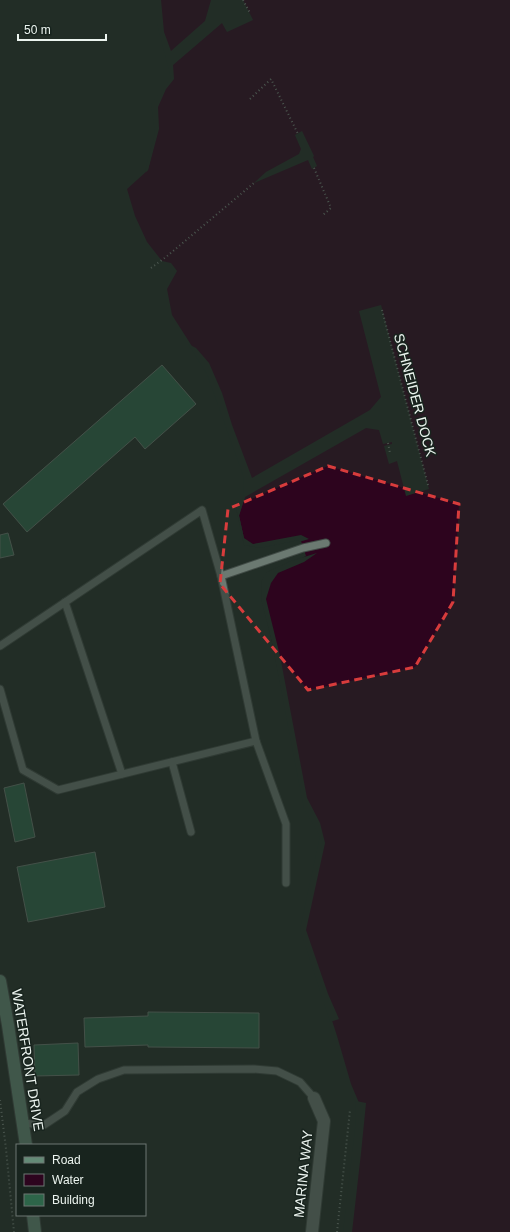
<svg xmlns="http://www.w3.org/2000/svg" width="510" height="1232" viewBox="0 0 510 1232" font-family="Arial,sans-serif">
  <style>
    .water { fill: #2d041e }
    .pier { fill: #222e27 }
    .building { fill: #2d6549; stroke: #6b7a71 }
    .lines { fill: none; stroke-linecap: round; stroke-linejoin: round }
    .lane-casing { stroke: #414b46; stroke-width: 9 }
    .street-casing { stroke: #414b46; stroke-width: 14 }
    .secondary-casing { stroke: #414b46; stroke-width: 14 }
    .path { stroke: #7a857e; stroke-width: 2; stroke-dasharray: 1 3; stroke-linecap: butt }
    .lane { stroke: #6b7971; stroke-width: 7 }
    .street { stroke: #6b7971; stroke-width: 12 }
    .secondary { stroke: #648b77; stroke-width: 12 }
    .marked { fill: none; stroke: #d83c3c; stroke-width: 3; stroke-dasharray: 8 5; stroke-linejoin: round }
    .labels { text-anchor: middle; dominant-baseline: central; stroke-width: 3; stroke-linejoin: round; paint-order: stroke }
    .street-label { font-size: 14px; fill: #ecf4ef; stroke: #18241e }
  </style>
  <rect width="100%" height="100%" fill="#222e27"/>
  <polygon class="water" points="159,0 510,0 510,1232 345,1232 359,1103 351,1084 337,1036 302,928 322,836 306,809 263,598 264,580 306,556 300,538 260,546 245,543 239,515 245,497 246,477 209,373 172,315 167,289 177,271 171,263 162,261 147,242 135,216 127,189 148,170 157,133 153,105 173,78 159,24"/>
  <g class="pier">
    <polygon points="157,0 161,0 164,32 171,51 205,21 211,0 243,0 253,20 227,32 222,23 173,65 174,79 166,89 158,107 159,129 148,170 146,172 145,170 155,133 151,104 171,78 157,24"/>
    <polygon points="302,131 314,156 313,157 317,166 312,169 308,160 254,183 266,172 299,154 301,149 295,135"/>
    <polygon points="381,305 429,489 406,496 397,461 389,464 384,446 392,444 392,442 383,444 379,430 366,428 245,497 239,516 244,538 253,544 301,535 309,539 299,542 299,540 260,548 244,545 236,508 241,500 245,497 243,494 244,478 207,374 188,344 196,348 209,363 222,393 232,425 252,478 370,410 381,397 359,311"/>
    <polygon points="317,553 304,562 278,573 271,583 266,599 280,656 307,798 320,823 325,843 306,930 328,994 339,1019 330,1022 300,929 320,836 304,809 272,643 261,598 262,580 267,572 291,561"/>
    <polygon points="356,1101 366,1103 361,1153 352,1232 343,1232 355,1129"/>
  </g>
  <g class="building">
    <polygon points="162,365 196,404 145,449 135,437 27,532 3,504"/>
    <polygon points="8,533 14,555 0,558 0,535"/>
    <polygon points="24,783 35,837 15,842 4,788"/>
    <polygon points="95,852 105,907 28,922 17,867"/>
    <polygon points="148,1012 259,1013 259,1048 148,1047 148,1045 85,1047 84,1018 148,1016"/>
    <polygon points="78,1043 79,1075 35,1076 34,1045"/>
  </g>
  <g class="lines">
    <g class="lane-casing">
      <g id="lane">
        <polyline points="221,576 303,548 326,543"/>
        <polyline points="65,602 122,774"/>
        <polyline points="0,646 202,510 221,576 256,741 286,824 286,883"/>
        <polyline points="0,689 23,770 58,790 256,741"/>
        <polyline points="172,762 191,832"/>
        <polyline points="23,1123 44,1125 65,1111 77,1092 98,1079 124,1070 254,1069 277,1071 300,1082 314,1098"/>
      </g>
    </g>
    <g class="street-casing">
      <polyline id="street" points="312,1232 324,1121 314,1098"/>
    </g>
    <g class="secondary-casing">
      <g id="secondary">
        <polyline points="0,981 8,1025 26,1145"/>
        <polyline points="33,1215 35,1232"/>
      </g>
    </g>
    <g class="path">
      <polyline points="243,0 250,13"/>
      <polyline points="250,99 271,79 298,134"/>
      <polyline points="314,168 331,208 323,215"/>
      <polyline points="151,268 166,257 254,183"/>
      <polyline points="382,310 428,485"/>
      <polyline points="388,443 390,453"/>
      <polyline points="0,1100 6,1149 14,1232"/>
      <polyline points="337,1232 350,1110"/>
    </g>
    <use href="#lane" class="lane"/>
    <use href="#street" class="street"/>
    <use href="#secondary" class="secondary"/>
  </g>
  <path d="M0 0H510V1232H0ZM328,466L459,504L453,602L415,667L308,690L220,584L228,509Z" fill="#222e27" fill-opacity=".55" fill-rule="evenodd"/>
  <path class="marked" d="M328,466L459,504L453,602L415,667L308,690L220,584L228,509Z"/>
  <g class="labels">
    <g class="street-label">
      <text transform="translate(415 395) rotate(75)">SCHNEIDER DOCK</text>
      <text transform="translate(28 1060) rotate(81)">WATERFRONT DRIVE</text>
      <text transform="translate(303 1174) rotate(-84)">MARINA WAY</text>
    </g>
  </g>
  <rect x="16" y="1144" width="130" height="72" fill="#18241e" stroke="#6d7772"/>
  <rect x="24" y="1157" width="20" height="6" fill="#648b77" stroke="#6d7772"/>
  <text x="52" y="1164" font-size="12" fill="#ecf4ef">Road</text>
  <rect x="24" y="1174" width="20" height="12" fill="#2d041e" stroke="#6d7772"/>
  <text x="52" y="1184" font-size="12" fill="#ecf4ef">Water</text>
  <rect x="24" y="1194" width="20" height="12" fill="#2d6549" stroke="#6d7772"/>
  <text x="52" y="1204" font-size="12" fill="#ecf4ef">Building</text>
  <path d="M18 34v6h88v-6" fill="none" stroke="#ecf4ef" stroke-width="2"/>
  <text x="24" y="34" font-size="12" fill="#ecf4ef" stroke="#18241e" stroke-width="3" paint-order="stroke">50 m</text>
</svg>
